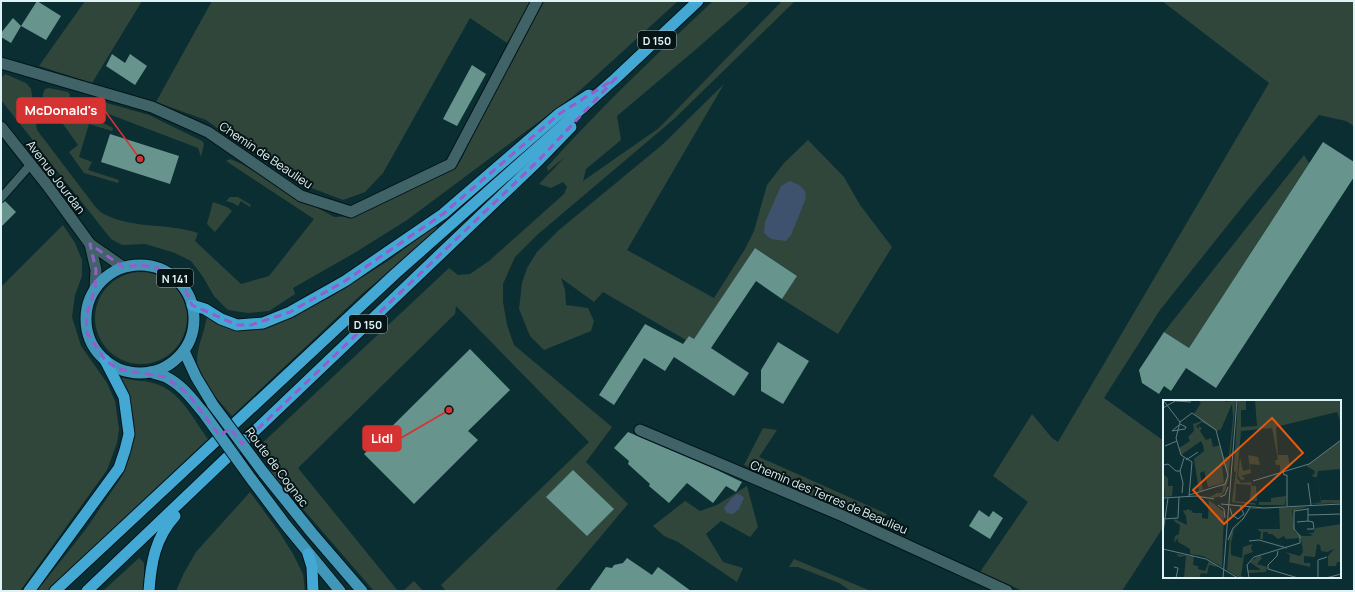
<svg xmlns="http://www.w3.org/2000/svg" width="1355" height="592" viewBox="0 0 1355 592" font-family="Manrope,sans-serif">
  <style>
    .green { fill: #31463b }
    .water { fill: #3e526d }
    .building { fill: #67958e }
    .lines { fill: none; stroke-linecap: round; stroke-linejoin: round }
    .service-casing { stroke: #001519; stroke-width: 10 }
    .minor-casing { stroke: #001519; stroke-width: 13 }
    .secondary-casing { stroke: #001519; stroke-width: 13 }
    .primary-casing { stroke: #001519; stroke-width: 13 }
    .trunk-casing { stroke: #001519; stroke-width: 13 }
    .service { stroke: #406368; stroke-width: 8 }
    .minor { stroke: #406368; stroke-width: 11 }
    .secondary { stroke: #406368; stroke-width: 11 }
    .primary { stroke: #4297b8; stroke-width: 11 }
    .trunk { stroke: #43a8d3; stroke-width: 11 }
    .primary-bridge-casing { stroke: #001519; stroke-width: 13; stroke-linecap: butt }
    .primary-bridge { stroke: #4297b8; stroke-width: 11 }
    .marked { fill: none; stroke: #945ecc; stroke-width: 3; stroke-dasharray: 8 5; stroke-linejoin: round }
    .labels { text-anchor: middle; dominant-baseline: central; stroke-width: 4; stroke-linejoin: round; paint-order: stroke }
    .shield { fill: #061416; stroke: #9eafb2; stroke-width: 1 }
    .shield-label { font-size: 11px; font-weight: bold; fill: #dff2f5 }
    .street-label { font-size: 12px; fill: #dff2f5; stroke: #061416 }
    .inset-road { fill: none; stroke: #607c81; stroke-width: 1 }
    .view { fill: #e8590c; fill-opacity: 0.15; stroke: #e8590c; stroke-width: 2 }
    .inset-edge { fill: none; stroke: #dff2f5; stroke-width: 2 }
    .leader { fill: none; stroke: #d63232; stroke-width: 1.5 }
    .callout-dot { fill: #d63232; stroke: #061416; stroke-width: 1.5 }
    .callout { fill: #d63232; stroke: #d63232; stroke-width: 1.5 }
    .callout-label { font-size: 13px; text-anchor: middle; font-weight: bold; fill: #fff }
  </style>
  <rect width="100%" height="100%" fill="#0b2e33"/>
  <g class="green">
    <polygon points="85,1 142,1 92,83 39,66"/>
    <polygon points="212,1 533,1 507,43 470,18 383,173 365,192 343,200 309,187 237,142 206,120 156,102"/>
    <path d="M538,1H678L576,94L407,220L356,252L293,288L295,294L269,311L248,313L228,310L214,296L203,277L191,261L175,253L145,244L122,245L111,239L1,100V79L5,74L26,83L31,89L37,130L94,205C97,209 101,213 106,215C135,229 168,223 198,233L195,241L241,284L269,276L314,219L226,161L230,159L242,164L334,217L353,216L460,162Z"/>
    <path d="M713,1H751L694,51L617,116L621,140L586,169L583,181L659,128L782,1H795L674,119L537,235L515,257L503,284V302L507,325L514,345L612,427L586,462L628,504L555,591H446L441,585L589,442L456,306L455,314L298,468L398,591H374L270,471L272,468L257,448L449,268L458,275L470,274L489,261L564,194L567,187L563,182L551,188L539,184L565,157L548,171L547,167C599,109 656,55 713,1Z"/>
    <polygon points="1162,1 1354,1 1354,126 1346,121 1319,115 1247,201 1160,310 1104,398 1164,441 1164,526 1122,591 1023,591 980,572 1028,502 993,476 1032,414 1052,438 1058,442 1269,83"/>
    <polygon points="724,84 627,250 714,298 745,249 754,231 767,185 784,163 808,140 844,177 860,205 892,247 838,334 782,299 797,276 755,248 694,339 689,336 686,340 603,292 594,302 561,278 565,290 566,305 588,308 594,321 591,331 544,350 530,336 519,309 522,283 527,268 537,252 559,230 662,145"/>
    <polygon points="49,88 68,92 70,95 69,106 113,128 112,131 89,124 79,157 92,162 88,170 119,180 118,183 84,173 69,152 78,145 58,117 55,119 44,115 43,94 45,89"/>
    <polygon points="86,97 149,115 202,141 204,144 201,157 198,148 85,105"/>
    <polygon points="1304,155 1309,163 1189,348 1164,332"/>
    <polygon points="230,197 238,197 251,205 250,207 241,201 238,206 233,203 226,201"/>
    <polygon points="213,202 227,207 232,211 215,232 207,224"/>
    <polygon points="63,225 75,243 82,260 82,276 75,295 72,317 81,346 107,383 115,401 119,429 117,443 107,470 20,591 1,591 1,287"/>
    <path d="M435,226L438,229L405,259L364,292L232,416C220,401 196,379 197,359C198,344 205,331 207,316L242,330L277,322L329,298L388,261Z"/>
    <circle cx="141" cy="318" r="46"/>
    <path d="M120,377C131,381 142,380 153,383C179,389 193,419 208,439L47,591H37L86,529L122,476L130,455L134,421L127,395Z"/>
    <polygon points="763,428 777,430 759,457 887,514 878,526 744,465"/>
    <polygon points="747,486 758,527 750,537 721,521 706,534 723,562 743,568 737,582 678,542 664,536 653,526 685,501 700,511 717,505"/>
    <polygon points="250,492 280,533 293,554 303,574 305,591 176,591 184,573 196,552"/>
    <polygon points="139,558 144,563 144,591 103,591"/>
    <polygon points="794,559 871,591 851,591 839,583 798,567 789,567"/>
    <polygon points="414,581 423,591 403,591"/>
  </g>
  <g class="water">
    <polygon points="790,181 799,185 805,191 806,198 791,235 786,241 771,239 764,233 765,222 781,186"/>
    <polygon points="737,494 741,495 744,498 739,509 733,514 727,513 724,508 731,499"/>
  </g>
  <g class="building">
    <polygon points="37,1 61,16 46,40 21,26 11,43 1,37 1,33 13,18 21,26"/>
    <polygon points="112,54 125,63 130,54 147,66 135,85 106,66"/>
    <polygon points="472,65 486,74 457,126 443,119"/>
    <polygon points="110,134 179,156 170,184 101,162"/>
    <polygon points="1323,142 1354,162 1354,177 1216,388 1186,368 1171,391 1164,386 1159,394 1142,383 1139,370 1164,332 1189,348"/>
    <polygon points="5,201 16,212 1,227 1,203"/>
    <polygon points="755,248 797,276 782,299 756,281 711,348 749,373 734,396 674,357 665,371 644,358 614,405 599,395 645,324 683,344 689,336 694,339"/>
    <polygon points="778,342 809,361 783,404 761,391 761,370"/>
    <polygon points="470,349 510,390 468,431 478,440 414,504 364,454"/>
    <polygon points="628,432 717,470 742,482 736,492 726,486 713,503 687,483 669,503 649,486 650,484 628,464 629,461 614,448"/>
    <polygon points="573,470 614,509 587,536 546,497"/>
    <polygon points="979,510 989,517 993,511 1003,518 990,539 969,526"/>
    <polygon points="627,558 652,575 658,567 691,591 589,591 606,567 612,568 614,565 623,563"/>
  </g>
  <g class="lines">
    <g class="service-casing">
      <polyline id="service" points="1,198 31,164"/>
    </g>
    <g class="minor-casing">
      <g id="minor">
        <polyline points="1,63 152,107 208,132 301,196 351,212 451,164 537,1"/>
        <polyline points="640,430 843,516 1007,591"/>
      </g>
    </g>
    <g class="secondary-casing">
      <g id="secondary">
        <polyline points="1,127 47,185 90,244 123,267"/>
        <polyline points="90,244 96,270 95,289"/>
      </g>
    </g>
    <g class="primary-casing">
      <g id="primary">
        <circle cx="140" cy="319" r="54"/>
        <polyline points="184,351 196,377 213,405"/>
        <path d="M150,372C155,374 161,375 166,377C182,385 192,399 203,412"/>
        <polyline points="263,472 312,533 362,591"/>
        <polyline points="252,480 285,524 340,591"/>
      </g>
    </g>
    <g class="trunk-casing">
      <g id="trunk">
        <polyline points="192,305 205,309 221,319 237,325 263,323 290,312 345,281 443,214 559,114 589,95"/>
        <polyline points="308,554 312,567 313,591"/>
        <polyline points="29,591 119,468 125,450 129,434 124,397 105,360"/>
        <polyline points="55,591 395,274 616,78 698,1"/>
        <polyline points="87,591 539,160 571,127"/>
        <path d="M149,591C151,563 155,538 175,516"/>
      </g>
    </g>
    <use href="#service" class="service"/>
    <use href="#minor" class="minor"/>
    <use href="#secondary" class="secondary"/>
    <use href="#primary" class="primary"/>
    <use href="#trunk" class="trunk"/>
    <g class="primary-bridge-casing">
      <g id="primary-bridge">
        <polyline points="213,405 263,472"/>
        <polyline points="203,412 252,480"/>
      </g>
    </g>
    <use href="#primary-bridge" class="primary-bridge"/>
  </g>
  <path class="marked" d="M616,78L539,160L242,444L230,428L220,436L187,393L165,377L118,369L105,360L87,333L86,316L95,289L96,270L90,244L123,267L141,265L158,268L173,276L185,289L192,305L237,325H251L290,312L345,281L443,214L559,114Z"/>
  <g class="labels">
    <g class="shield">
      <rect x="638" y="31" width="38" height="18" rx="3"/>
      <rect x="157" y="269" width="36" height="18" rx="3"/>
      <rect x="349" y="315" width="38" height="18" rx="3"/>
    </g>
    <g class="shield-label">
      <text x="657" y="40">D 150</text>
      <text x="175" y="278">N 141</text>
      <text x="368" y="324">D 150</text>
    </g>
    <g class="street-label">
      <text transform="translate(266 155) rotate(34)">Chemin de Beaulieu</text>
      <text transform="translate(56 177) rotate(53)">Avenue Jourdan</text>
      <text transform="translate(277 467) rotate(53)">Route de Cognac</text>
      <text transform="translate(829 497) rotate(23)">Chemin des Terres de Beaulieu</text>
    </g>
  </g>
  <g transform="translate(1163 400)">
    <rect width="178" height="178" fill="#0b2e33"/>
    <path d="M35,0H60L63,2L73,0L65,81L62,91L58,96L50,98L33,95L47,97L54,93H59L60,86L52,87L61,85L65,75L62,66H59L61,82L58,84L45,87L41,71L37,73L40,90L36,91L31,59L41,51L40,45L38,41L18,55L16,48L27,41L25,37L31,31L30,24L39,21L31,14L38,3ZM69,4L70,18L66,56L61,58L57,45L50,47L48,38L43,40L37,31L39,28L36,26V29L33,26L39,22L54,31L58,29ZM75,0H83V10H78V27L94,26L92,0H178L177,20L174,12L113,27L115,55H125L127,67L117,72V65H113L112,60H115L109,28L78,31L74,78L78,83L88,82L89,86H93L94,101H87L88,85L73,84L72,101L92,103L93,105L69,102L73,71L71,72V68ZM178,40V69L155,71L154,76L158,100H178V103L148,104L158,102L154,77H150L149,74L151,75L152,71L143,66ZM85,55L95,57L97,65L87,64L88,73L78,76L82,78L79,81L75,76L77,57L80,71L87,69ZM0,74L5,78V86H10L9,96L2,97ZM123,96L122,105H96V102H108V98ZM46,100L61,112L59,167L40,156L27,154V149L15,142V138L11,143L12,136L16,134L4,132L16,134L17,125L11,121L12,119L24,125L23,116L20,111L26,109L28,112V109L30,113H39V118L45,119ZM144,107L129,111L132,132L139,136H147L150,135L145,133H150L153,128L178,124V162H174L173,166H165V156L171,149L164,152L158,151L157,145L154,144L152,157L141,156V163H147V167L126,162L127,155L122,152L137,156L140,152L138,138L123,139L121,136L115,139L109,134H105V132H100V139H97L98,132L94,129H117L116,108L94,109H88L71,130L68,143V155L79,158L80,147L89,144L88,149L90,152L81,155L79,170L78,176L85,178H77L64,170L67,134L88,108ZM13,154L31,156L30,165L35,166V169L42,171L46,161L55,167L46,165L44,174L38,173L36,178H21L23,156L16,157ZM97,155L99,158L94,164L104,167L103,172L85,173V170H98L87,162Z" fill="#31463b" fill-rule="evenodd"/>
    <path class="inset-road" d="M0,0L17,22L13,38L18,55L29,62L26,96M13,1L28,2M0,8L14,0M17,22L29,13L53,30L65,76L62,84L26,95M16,25L9,31L22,29L23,27L17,24M2,46L14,41M23,60L35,52M1,65L5,64L13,71H17L21,58M17,71L20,83L19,93M120,71L121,75H124V106M90,81L146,64L178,40M145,83L148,105M57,97L62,95L65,87M0,98L33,96L51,99M58,104L101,108L178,104M55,105L61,109L62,118M67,108L69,115L75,119L81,114L77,106M145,115L178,114M0,119L15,118L16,97M134,122L145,121V108M144,129H151L150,122L145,121M0,132L5,98M65,140L70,128L80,119L87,107M86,141L96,140L124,148M0,149L43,159L75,178M115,151L114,156L105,165V169L135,178M11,167L15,168L13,178M60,178L74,0M86,178L84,165L91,157L137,143V136L131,129V111L145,109M155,178V160L164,157M163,178L178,174"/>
    <path class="view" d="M109,18L140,53L61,124L30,90Z"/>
    <rect width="178" height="178" class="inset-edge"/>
  </g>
  <path class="leader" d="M140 159L105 111M449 410L401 438"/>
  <g class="callout-dot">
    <circle cx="140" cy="159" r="4"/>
    <circle cx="449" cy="410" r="4"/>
  </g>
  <g class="callout">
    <rect x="17" y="98" width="88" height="25" rx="4"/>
    <rect x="363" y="426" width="38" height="25" rx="4"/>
  </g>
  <g class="callout-label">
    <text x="61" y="115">McDonald's</text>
    <text x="382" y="443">Lidl</text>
  </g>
  <rect width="1355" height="592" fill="none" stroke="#dff2f5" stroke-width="4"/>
</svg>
